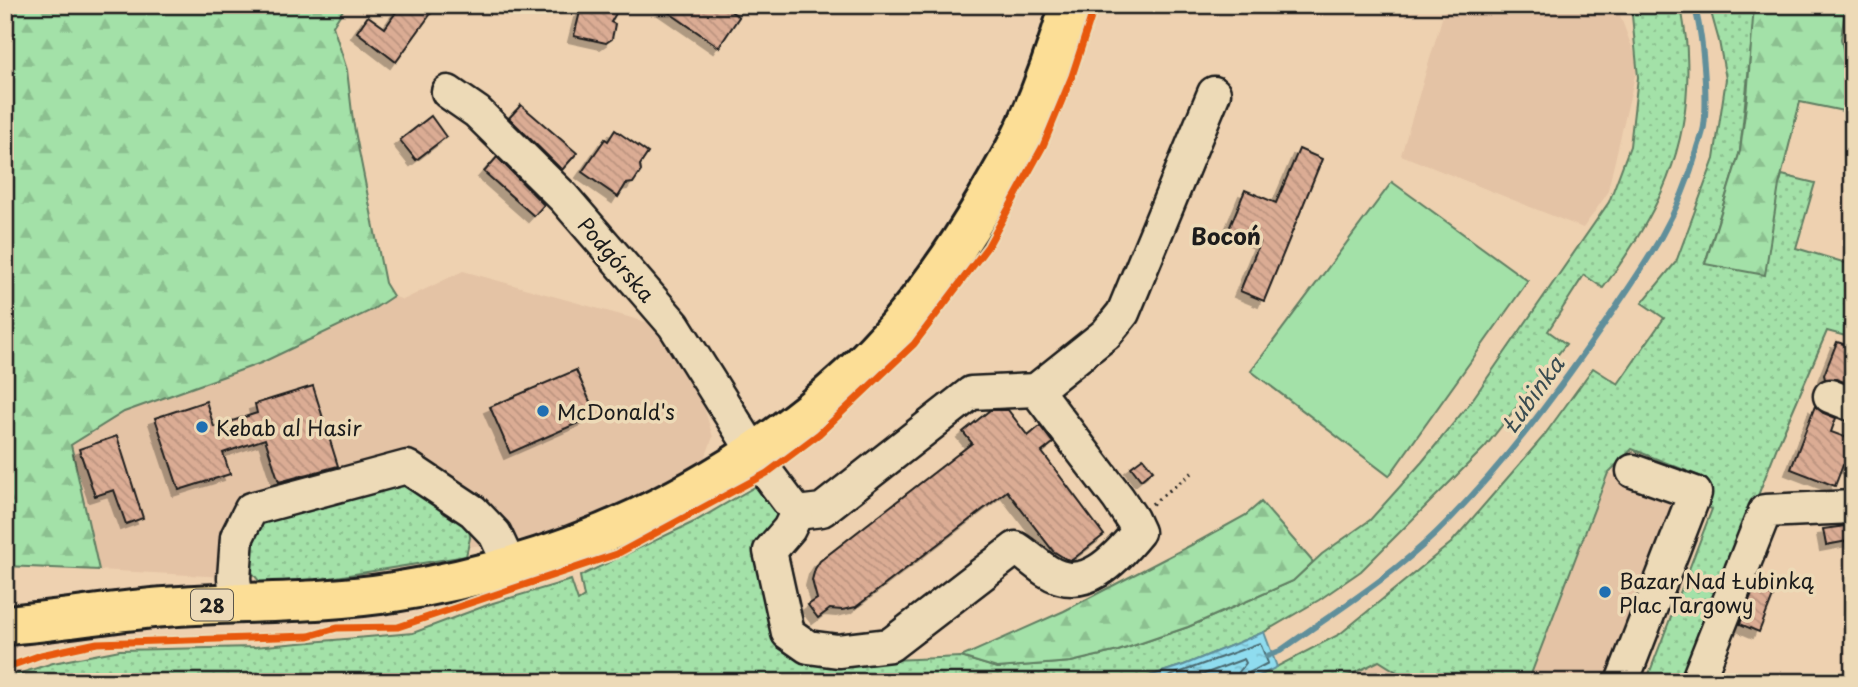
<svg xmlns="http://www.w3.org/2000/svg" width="1858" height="687" viewBox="0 0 1858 687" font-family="'Playpen Sans',sans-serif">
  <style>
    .built { fill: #e4c3a5 }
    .grass { fill: url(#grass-dots); stroke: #607e62; stroke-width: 2 }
    .forest { fill: url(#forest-firs); stroke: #607e62; stroke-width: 2 }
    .pitch { fill: #a3e1a8; stroke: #607e62; stroke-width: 2 }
    .water { fill: url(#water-ripples); stroke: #618f9b; stroke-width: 2 }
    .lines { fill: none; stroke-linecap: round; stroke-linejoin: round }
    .shore { stroke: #4a6970; stroke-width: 2 }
    .stream { stroke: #618f9b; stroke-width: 6 }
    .building { fill: url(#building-back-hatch); stroke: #1c1c1c; stroke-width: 2; filter: url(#shadow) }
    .minor-casing { stroke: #1c1c1c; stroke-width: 37 }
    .major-casing { stroke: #1c1c1c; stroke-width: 44 }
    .path { stroke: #1c1c1c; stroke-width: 3.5; stroke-dasharray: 2 5; stroke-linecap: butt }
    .minor { stroke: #eddab7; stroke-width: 32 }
    .major { stroke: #fcde96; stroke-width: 38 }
    .cycleway-casing { stroke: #eddab7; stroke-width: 11 }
    .cycleway { stroke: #e8590c; stroke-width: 7 }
    .poi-dot { fill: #1f6fb2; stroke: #eddab7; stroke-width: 2.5 }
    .labels { text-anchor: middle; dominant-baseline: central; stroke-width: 7; stroke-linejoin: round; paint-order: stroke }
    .shield { fill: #eddab7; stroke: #5b554a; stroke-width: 2 }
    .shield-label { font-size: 19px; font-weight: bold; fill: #1c1c1c }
    .street-label { font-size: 21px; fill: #1c1c1c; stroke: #eddab7 }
    .poi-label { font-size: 21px; fill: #1c1c1c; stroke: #eddab7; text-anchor: start }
    .neighbourhood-label { font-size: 23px; font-weight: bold; fill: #1c1c1c; stroke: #eddab7 }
    .water-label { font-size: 23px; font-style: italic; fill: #394c51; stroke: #eddab7 }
  </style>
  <defs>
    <pattern id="grass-dots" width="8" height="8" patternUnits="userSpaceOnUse" patternTransform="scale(1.75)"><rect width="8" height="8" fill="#a3e1a8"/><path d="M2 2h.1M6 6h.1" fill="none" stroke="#8cc090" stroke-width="1.8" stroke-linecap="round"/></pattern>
    <pattern id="forest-firs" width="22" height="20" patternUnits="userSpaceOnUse" patternTransform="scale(1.75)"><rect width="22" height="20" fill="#a3e1a8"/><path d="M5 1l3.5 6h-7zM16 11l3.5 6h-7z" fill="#8cc090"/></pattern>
    <pattern id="water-ripples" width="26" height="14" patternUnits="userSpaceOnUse" patternTransform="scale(1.75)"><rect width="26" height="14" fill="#8fdcef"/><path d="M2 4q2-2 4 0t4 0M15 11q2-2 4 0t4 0" fill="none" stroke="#7bbccc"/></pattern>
    <pattern id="building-back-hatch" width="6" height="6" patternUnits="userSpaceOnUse" patternTransform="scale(1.75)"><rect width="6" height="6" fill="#dbac94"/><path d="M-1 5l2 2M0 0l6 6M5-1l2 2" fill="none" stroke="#bb937f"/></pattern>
    <filter id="shadow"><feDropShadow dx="-6" dy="6" stdDeviation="0" flood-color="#0004"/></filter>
  </defs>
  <rect width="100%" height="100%" fill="#eed1b0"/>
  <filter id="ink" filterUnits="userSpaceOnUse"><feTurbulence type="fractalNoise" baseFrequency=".0143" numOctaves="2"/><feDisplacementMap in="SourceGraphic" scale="14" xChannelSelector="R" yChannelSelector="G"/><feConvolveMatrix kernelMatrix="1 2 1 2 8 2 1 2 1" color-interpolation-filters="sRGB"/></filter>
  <g filter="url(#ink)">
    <g class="built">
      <polygon points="1446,5 1616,5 1638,63 1607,194 1583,228 1401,155"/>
      <polygon points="463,271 664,327 700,394 713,437 698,477 563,532 437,552 243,578 99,570 71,445 124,412 261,363 372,310 393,296 403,300"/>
      <polygon points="1608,473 1683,501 1613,682 1528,682"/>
      <polygon points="1379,661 1413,682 1346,682"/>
    </g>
    <g class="grass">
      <path d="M1631,5H1681C1683,21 1687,38 1687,54C1692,147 1658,214 1603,288L1584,275L1548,331L1566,344L1485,447L1361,571L1319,600L1264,632L1184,665L1131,682H5V678L53,663L120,650L254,647L413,633L493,603L571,580L578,601L584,597L580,576L694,522L758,485L777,504L779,518L778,634L892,660L961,657L997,668L1071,662L1118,651L1188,627L1293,581L1322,554L1370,520L1422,462L1470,403L1609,202L1630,146L1638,77Z"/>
      <polygon points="1709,5 1754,5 1754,18 1740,151 1705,263 1779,185 1782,175 1815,183 1796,248 1853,265 1853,338 1827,331 1777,447 1685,682 1646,682 1712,509 1697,503 1707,479 1632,449 1608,473 1528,682 1413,682 1379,661 1336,682 1247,682 1340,634 1451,543 1543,437 1593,368 1618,384 1664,318 1642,303 1676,262 1714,159 1726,79 1719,41"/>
      <polygon points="390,480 406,483 469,522 470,538 466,556 299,583 263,586 246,565 252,538 262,523"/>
    </g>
    <g class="forest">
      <polygon points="5,5 346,5 333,26 347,70 353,121 385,283 393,296 372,310 261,363 124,412 71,445 99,570 5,566"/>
      <polygon points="1754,5 1846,5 1841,39 1853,95 1853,113 1800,102 1779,185 1765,275 1705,264 1740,151 1747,98"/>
      <polygon points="1261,502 1313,562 1293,581 1188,627 1118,651 1071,662 997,668 961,657 1064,611 1199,541 1246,515"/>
    </g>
    <polygon class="pitch" points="1392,182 1528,281 1389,476 1251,371"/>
    <polygon class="water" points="1264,632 1277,667 1247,682 1131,682 1184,665"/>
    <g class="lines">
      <g class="shore">
        <polyline points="1154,682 1260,643 1268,663 1249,673 1246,682"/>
        <polyline points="1183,682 1244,659 1246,663 1239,672 1237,682"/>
      </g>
      <path class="stream" d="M1267,656L1280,651C1333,613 1390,578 1436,533C1501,469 1554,397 1605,323C1644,266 1678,219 1697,151C1699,143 1703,134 1704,126C1708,97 1703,33 1694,5"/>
    </g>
    <g class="building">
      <polygon points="401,5 437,5 396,62 357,32 368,16 385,28"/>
      <polygon points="586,5 609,5 618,10 611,22 615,24 612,39 606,43 574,36 580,12 582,12"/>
      <polygon points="658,5 722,5 739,17 719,47"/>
      <polygon points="521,105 577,153 562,170 509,118"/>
      <polygon points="431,116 446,137 416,160 400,140"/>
      <polygon points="615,130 648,153 640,165 641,171 633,183 626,184 618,197 582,172 605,139 608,141"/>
      <polygon points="1299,149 1322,159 1264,301 1240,291 1260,242 1229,229 1245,190 1276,203"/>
      <polygon points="497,157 544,205 534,216 484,172"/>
      <polygon points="1837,342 1853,347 1853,385 1836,379 1825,379 1824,375"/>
      <polygon points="576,370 596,415 510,453 490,407"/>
      <polygon points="313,386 338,466 279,482 265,439 223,453 230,474 179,490 155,418 206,401 214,427 257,413 255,404"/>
      <polygon points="1815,406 1823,413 1836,418 1831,432 1853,440 1853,469 1843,465 1835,486 1791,469"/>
      <polygon points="990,410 1008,410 1028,436 1040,426 1053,443 1042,452 1104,535 1072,560 1066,559 1053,551 1007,491 856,607 842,610 830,609 818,618 808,605 817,599 812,580 815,569 820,561 972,443 963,432"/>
      <polygon points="117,436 143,518 126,524 114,490 95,496 79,449"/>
      <polygon points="1143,458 1153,470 1141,480 1131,467"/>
      <polygon points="1853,525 1853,540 1826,545 1823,529"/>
      <polygon points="1754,588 1773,596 1759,632 1740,624"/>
    </g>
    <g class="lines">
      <g class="minor-casing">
        <g id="minor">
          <polyline points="448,92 477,112 564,198 674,325 767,473 797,513 822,510 971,393 1036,390 1106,334 1123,313 1214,93"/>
          <polyline points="1830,396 1853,405"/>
          <path d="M797,513L789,529L770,551L788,633L808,647L838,651L890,645L1016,548C1027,555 1036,564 1047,571C1084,595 1116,559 1138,532L1132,519L1118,498L1036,390"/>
          <polyline points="237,604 234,578 237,537 251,509 407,467 473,511 495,534 510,566"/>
          <polyline points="1622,682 1695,493 1633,471"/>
          <polyline points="1697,682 1765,511 1853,507"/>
        </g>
      </g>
      <g class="major-casing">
        <path id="major" d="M5,625C59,621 112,611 165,607C241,601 318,604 394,592C561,566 724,493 849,377C903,327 948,265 985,202C999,177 1015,152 1027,125C1044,86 1058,46 1070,5"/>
      </g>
      <polyline class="path" points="1152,504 1192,473"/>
      <use href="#minor" class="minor"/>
      <use href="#major" class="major"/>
      <g class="cycleway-casing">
        <polyline id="cycleway" points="5,668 41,655 97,643 309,636 337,628 398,627 617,554 767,473 819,434 914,344 988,246 1043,146 1072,76 1095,5"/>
      </g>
      <use href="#cycleway" class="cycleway"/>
    </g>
  </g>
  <g class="poi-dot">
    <circle cx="543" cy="411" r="7"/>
    <circle cx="202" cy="427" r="7"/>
    <circle cx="1605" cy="592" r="7"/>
  </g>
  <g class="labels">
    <rect class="shield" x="191" y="589.5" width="42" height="31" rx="5"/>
    <g class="shield-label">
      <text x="212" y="605">28</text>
    </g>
    <g class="street-label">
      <text transform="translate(617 259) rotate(49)">Podgórska</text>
    </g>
    <g class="poi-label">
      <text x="557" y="411">McDonald's</text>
      <text x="216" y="427">Kebab al Hasir</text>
      <text x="1619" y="580">Bazar Nad Łubinką<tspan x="1619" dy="24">Plac Targowy</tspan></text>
    </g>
    <g class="neighbourhood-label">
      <text x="1226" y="235">Bocoń</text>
    </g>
    <g class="water-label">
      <text transform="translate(1532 394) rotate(-54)">Łubinka</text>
    </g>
  </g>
  <rect width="1858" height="687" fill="none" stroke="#eddab7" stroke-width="28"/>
  <rect x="14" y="14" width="1830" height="659" fill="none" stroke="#1c1c1c" stroke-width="2.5" filter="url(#ink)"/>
</svg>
